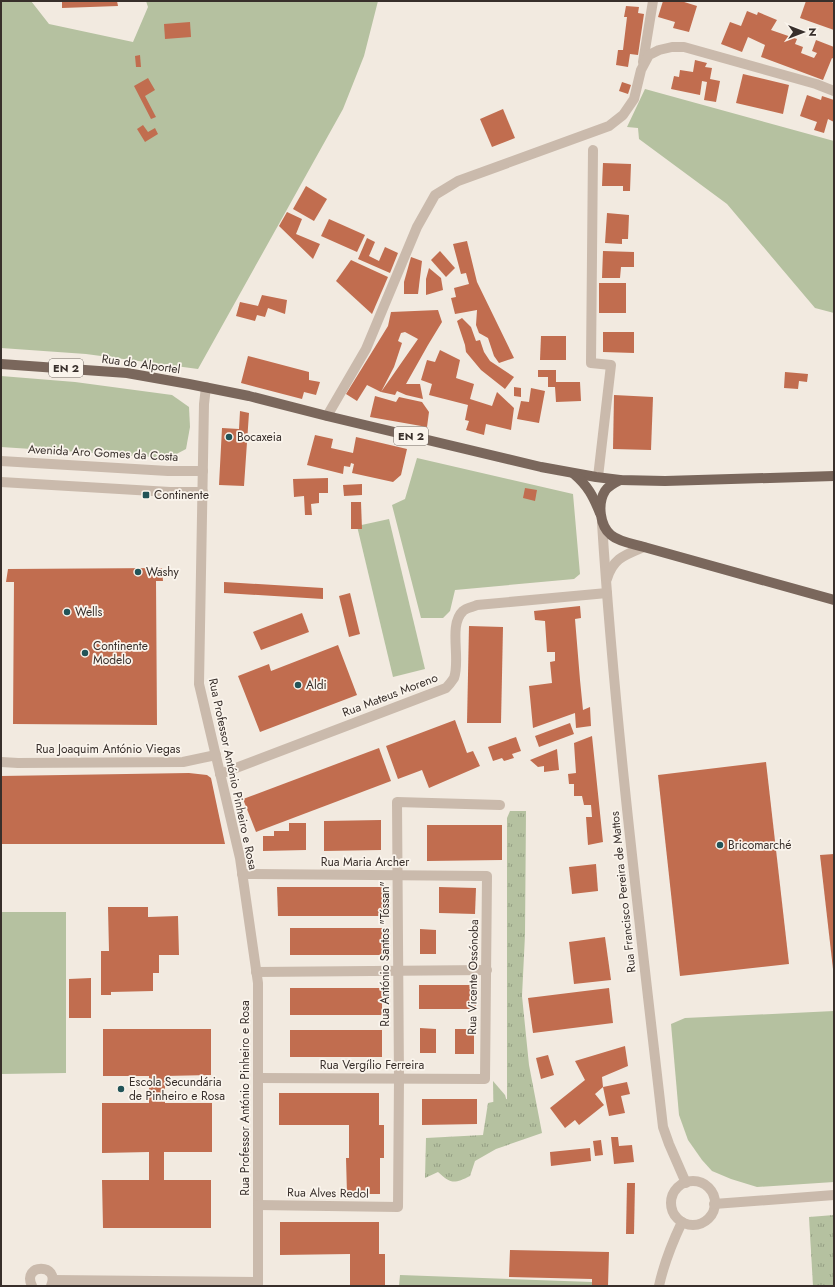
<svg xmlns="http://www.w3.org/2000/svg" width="835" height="1287" viewBox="0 0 835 1287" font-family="Jost,sans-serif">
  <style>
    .grass { fill: #b5c1a0 }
    .park { fill: url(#park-tufts) }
    .building { fill: #c16d4f; fill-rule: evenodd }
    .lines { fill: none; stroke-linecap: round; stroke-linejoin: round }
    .minor { stroke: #cabaac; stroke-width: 10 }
    .major { stroke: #7a675c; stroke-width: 10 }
    .poi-dot { fill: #225458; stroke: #faf4ec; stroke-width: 1.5 }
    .labels { text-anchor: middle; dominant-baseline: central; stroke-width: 3.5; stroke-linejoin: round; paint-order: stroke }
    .shield { fill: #faf4ec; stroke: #726a65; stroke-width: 1 }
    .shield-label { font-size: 11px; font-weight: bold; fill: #382f2b }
    .street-label { font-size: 12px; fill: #382f2b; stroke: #faf4ec }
    .poi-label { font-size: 12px; fill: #382f2b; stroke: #faf4ec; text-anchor: start }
  </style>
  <defs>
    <pattern id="park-tufts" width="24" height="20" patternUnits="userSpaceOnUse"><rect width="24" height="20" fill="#b5c1a0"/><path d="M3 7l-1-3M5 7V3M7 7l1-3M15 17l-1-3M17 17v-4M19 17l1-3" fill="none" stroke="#949d83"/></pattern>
  </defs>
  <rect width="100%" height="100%" fill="#f2eae0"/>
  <g class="grass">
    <polygon points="1,1 31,1 49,24 133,42 148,7 146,1 378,1 364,56 343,109 198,369 86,354 1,348"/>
    <polygon points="645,89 834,141 834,313 815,308 727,204 639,139 638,128 627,127"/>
    <polygon points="1,376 75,382 172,395 189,407 190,427 186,449 169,458 1,447"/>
    <polygon points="417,458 573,494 580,574 574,579 455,590 450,611 443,618 421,618 392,505 405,499"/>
    <polygon points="389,519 425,669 393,677 357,526"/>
    <polygon points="1,912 66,912 66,1073 1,1074"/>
    <polygon points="834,1011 834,1182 757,1187 731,1179 712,1171 702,1160 688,1140 679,1115 671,1024 685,1018"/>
    <polygon points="493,1081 505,1095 511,1116 494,1142"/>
    <polygon points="400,1275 592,1282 592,1286 399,1286"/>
  </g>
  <g class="park">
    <path d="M510,811H526L525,935L522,996L529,1065L542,1133L496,1149L475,1161L470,1176C454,1184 451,1184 438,1172L425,1178L426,1138L483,1135L488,1103L507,1099V818Z"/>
    <polygon points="834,1215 834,1286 813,1286 809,1217"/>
  </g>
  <g class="building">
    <polygon points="62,1 117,1 118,6 62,8"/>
    <polygon points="663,1 681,1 697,6 689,32 673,28 675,22 658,17"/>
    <polygon points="806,1 829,1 834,3 834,30 800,18"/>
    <polygon points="626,6 639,7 638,13 644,14 638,55 630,54 628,67 616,65 618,50 623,50 627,17 624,17"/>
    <polygon points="747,11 757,15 758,12 777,20 771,30 797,39 795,44 803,47 801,53 814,58 817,53 812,51 816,40 834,47 834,59 832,58 823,80 761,57 765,45 748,37 742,52 721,44 730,22 741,26"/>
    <polygon points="190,22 191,37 165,39 164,24"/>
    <polygon points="140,55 141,67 136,67 135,56"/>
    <polygon points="695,60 707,63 705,67 712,68 710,79 720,81 716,102 704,100 707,82 702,81 700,95 671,89 674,76 679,77 680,70 693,72"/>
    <polygon points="743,74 789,85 783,114 736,103"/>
    <polygon points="148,78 155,90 145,96 156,117 151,119 134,86"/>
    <polygon points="622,82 631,85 628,94 619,91"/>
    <polygon points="807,95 821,100 822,96 834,100 834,122 828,119 824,133 814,130 817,122 800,116"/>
    <polygon points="503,109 515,138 492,147 480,119"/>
    <polygon points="143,125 148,132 155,128 158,134 145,142 137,129"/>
    <polygon points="603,163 631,164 630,191 623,191 623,186 602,186"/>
    <polygon points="306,186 327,199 314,221 293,209"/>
    <polygon points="287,212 302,219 296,234 320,244 313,259 279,226"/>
    <polygon points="607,213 629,215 628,239 622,239 622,244 605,243"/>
    <polygon points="329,219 365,235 357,252 321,236"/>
    <polygon points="367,238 375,242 369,256 379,261 385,247 398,253 390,273 358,259"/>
    <polygon points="467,241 477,282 514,358 499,363 494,356 488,338 479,333 476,325 477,310 455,314 451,298 456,297 454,288 469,284 466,273 461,274 453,244"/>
    <polygon points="440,251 455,268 446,277 431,260"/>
    <polygon points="603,251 634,252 634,267 621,267 620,278 602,278"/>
    <polygon points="411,257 422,261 418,294 404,294 404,282"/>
    <polygon points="351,260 388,277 372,314 336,281"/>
    <polygon points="429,268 441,278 443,290 426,295 426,279"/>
    <rect x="599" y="283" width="27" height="30"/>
    <polygon points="262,295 287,300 285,314 268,308 265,317 257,315 255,321 236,316 240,302 258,306"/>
    <path d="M438,310L442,322L428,345L406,384H420L423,399L406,395L397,391L395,395L381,392L367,385L357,401L346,394L388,326L391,312ZM405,332L418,339L381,392L394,367L402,343L398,341L401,333Z"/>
    <polygon points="462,318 471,327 476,341 480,340 484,352 490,361 514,377 505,389 481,370 466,352 465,345 457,321"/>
    <polygon points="603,332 634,332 634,353 603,352"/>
    <polygon points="541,336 566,336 566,360 540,360"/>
    <polygon points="440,350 460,360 456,378 474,384 470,399 492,406 497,392 514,408 511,430 486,424 484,435 466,430 469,421 465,420 468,405 429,395 432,384 421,380 427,360 435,362"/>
    <polygon points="248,356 309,372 309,380 320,382 316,395 304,392 302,399 241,383"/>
    <polygon points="538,370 556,370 556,382 580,382 581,401 556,402 555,387 548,387 548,377 538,377"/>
    <polygon points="785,372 808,374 807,382 799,381 798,389 784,388"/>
    <polygon points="514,387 521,388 521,397 514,396"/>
    <polygon points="531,388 545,391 539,423 517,419 521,401 529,402"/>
    <polygon points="614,395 653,397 651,450 613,449"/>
    <polygon points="375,396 396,402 399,397 422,402 429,412 427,427 370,417"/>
    <polygon points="240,411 249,413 244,486 219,485 222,428 239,429"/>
    <polygon points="315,435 333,439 331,448 353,453 356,437 407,449 401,475 393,482 352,473 354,464 351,463 350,467 344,466 343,474 307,465"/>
    <polygon points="328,478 328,493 319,493 319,503 311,504 312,515 305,515 304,496 294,497 293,479"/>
    <polygon points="362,484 362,495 344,496 343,485"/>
    <polygon points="525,488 537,490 535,501 523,498"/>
    <polygon points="351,502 361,502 362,529 351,529"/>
    <polygon points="162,568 163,581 156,581 157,725 13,724 14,582 6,582 8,569"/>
    <polygon points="224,582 323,588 323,599 224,593"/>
    <polygon points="350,593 360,634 349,637 339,596"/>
    <polygon points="580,606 581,618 575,619 580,680 583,710 590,707 591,726 576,728 575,713 533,728 529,686 552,683 550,662 555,661 555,652 547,652 545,621 535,620 534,611"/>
    <polygon points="302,613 309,632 261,650 253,632"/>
    <polygon points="469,626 503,627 501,723 467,723"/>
    <polygon points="338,645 357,695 260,732 238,676 269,664 271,671"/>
    <polygon points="455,720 467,753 473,751 480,766 429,788 422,770 398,779 386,746"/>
    <polygon points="570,723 574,734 539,747 535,736"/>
    <polygon points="592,736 603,842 588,845 586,817 592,817 591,805 584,805 582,796 574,796 574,784 569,784 568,774 576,773 574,743"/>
    <polygon points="516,737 521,751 512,754 514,758 504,761 502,758 493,761 488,747"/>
    <polygon points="379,748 391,781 256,832 243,799"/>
    <polygon points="557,749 559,770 544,772 544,766 538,767 530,760"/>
    <polygon points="766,762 789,964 680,976 658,775"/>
    <polygon points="189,773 207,775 211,778 225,844 1,844 1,776"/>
    <polygon points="381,820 381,850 324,851 324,821"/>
    <polygon points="289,823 306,823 306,850 263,851 263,836 274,836 274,831 289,831"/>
    <polygon points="427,825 502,825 502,860 427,861"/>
    <polygon points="834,854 834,969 833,969 820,855"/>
    <polygon points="596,864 598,891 572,894 569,867"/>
    <polygon points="277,887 383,887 383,916 278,916"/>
    <polygon points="439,887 476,888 475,914 439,913"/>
    <polygon points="108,907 148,907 148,917 178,916 179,955 159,955 159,973 153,973 153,991 111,992 111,995 101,995 101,951 109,951"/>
    <rect x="290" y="928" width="92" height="27"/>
    <polygon points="420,929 436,930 436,954 420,954"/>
    <polygon points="605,937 611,980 574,984 569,942"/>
    <polygon points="91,978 91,1018 69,1018 69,979"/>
    <rect x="419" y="985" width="57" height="24"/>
    <rect x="290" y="988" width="92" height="27"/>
    <polygon points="609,988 613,1023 533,1033 528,998"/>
    <polygon points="420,1028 436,1029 436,1053 420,1053"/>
    <polygon points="103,1029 211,1029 211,1075 165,1076 165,1103 212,1103 212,1152 164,1152 164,1180 211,1180 211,1228 103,1228 102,1180 149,1180 149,1152 102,1153 102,1103 149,1103 149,1076 103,1076"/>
    <rect x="455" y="1029" width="19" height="25"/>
    <rect x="290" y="1030" width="92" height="27"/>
    <polygon points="625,1046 628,1066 602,1077 603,1087 595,1094 604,1105 579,1125 575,1120 565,1128 550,1108 585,1080 575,1061"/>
    <polygon points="548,1055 554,1075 541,1079 536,1058"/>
    <polygon points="627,1082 630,1094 621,1096 625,1113 609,1116 603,1087"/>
    <polygon points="279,1093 379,1093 379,1125 384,1125 384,1158 380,1158 380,1194 347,1194 346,1158 349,1158 349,1125 279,1125"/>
    <polygon points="422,1099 477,1099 477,1124 422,1125"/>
    <polygon points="611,1137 618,1137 619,1146 632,1145 634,1162 614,1164"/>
    <polygon points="601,1140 603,1155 595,1156 593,1141"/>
    <polygon points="590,1148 591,1161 551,1166 550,1152"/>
    <polygon points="627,1183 635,1183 634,1234 626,1234"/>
    <polygon points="280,1222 379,1222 379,1254 385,1254 385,1286 350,1286 350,1254 280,1255"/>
    <polygon points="510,1250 609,1252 608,1286 592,1286 592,1279 509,1277"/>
  </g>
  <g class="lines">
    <g class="minor">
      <polyline points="643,62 653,1"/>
      <polyline points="593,150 591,363 611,365 598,477"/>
      <polyline points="206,387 204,404 199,684 240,858 258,983 258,1286"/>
      <polyline points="327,416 366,349 417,227 435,195 458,181 609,126 623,115 634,99 641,70 649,55 659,50 672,47 684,47 816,84 834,91"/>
      <polyline points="1,461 168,471 203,471"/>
      <polyline points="1,482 170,492 203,492"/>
      <path d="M602,523C615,725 640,926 663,1127L669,1144L686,1183"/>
      <path d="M607,579C613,558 625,555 644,547"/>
      <polyline points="1,762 18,763 183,762 216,755"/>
      <path d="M220,774L446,688C449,685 452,681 454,678C461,659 448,625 463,611C466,608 473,607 477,605L607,593"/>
      <polyline points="242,874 487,876 485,1079 258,1078"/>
      <polyline points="256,972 487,970"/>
      <circle cx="693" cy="1203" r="22"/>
      <polyline points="714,1204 834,1195"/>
      <polyline points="258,1205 398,1207 399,1079 397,802 500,805"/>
      <polyline points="53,1280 258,1282"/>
      <path d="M32,1286C21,1263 61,1263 51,1286"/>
      <path d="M659,1286C664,1263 672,1243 682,1222"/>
    </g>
    <g class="major">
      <polyline points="1,364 127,373 189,384 249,396 327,416 541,467 596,477 620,480 665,481 834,476"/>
      <path d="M574,474C588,486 593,496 600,513"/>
      <path d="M620,480C614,483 608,486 605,491C597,504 600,526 611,535C619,542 634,544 644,547L834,600"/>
    </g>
  </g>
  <g class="poi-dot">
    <circle cx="229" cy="437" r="4"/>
    <rect x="142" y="491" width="8" height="8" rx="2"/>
    <circle cx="138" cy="572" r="4"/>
    <circle cx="67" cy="612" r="4"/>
    <circle cx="85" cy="653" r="4"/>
    <circle cx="298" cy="685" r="4"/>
    <circle cx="720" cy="845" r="4"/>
    <circle cx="121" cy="1089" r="4"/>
  </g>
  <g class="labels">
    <g class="shield">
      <rect x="49" y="359" width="34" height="18" rx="3"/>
      <rect x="394" y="427" width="34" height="18" rx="3"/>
    </g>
    <g class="shield-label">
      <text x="66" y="368">EN 2</text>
      <text x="411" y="436">EN 2</text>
    </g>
    <g class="street-label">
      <text transform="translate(141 364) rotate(8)">Rua do Alportel</text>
      <text transform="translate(103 453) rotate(3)">Avenida Aro Gomes da Costa</text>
      <text transform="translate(390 695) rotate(-21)">Rua Mateus Moreno</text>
      <text x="108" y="749">Rua Joaquim António Viegas</text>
      <text transform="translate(233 774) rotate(78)">Rua Professor António Pinheiro e Rosa</text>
      <text x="365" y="862">Rua Maria Archer</text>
      <text transform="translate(623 892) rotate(-96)">Rua Francisco Pereira de Mattos</text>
      <text transform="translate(385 954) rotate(-90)">Rua António Santos "Tóssan"</text>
      <text transform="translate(473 977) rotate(-89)">Rua Vicente Ossónoba</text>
      <text x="372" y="1065">Rua Vergílio Ferreira</text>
      <text transform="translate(245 1098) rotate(-90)">Rua Professor António Pinheiro e Rosa</text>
      <text transform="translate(328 1193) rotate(1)">Rua Alves Redol</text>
    </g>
    <g class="poi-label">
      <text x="237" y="437">Bocaxeia</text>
      <text x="154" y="495">Continente</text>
      <text x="146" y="572">Washy</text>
      <text x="75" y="612">Wells</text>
      <text x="93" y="646">Continente<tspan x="93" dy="14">Modelo</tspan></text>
      <text x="306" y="685">Aldi</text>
      <text x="728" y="845">Bricomarché</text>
      <text x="129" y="1082">Escola Secundária<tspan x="129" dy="14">de Pinheiro e Rosa</tspan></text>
    </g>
  </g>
  <rect width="835" height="1287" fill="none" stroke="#382f2b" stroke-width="4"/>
  <g transform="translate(803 32) rotate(90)" stroke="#faf4ec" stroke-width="3" paint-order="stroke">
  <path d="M0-3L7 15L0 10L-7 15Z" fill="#382f2b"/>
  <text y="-6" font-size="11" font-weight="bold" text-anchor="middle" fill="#382f2b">N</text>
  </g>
</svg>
